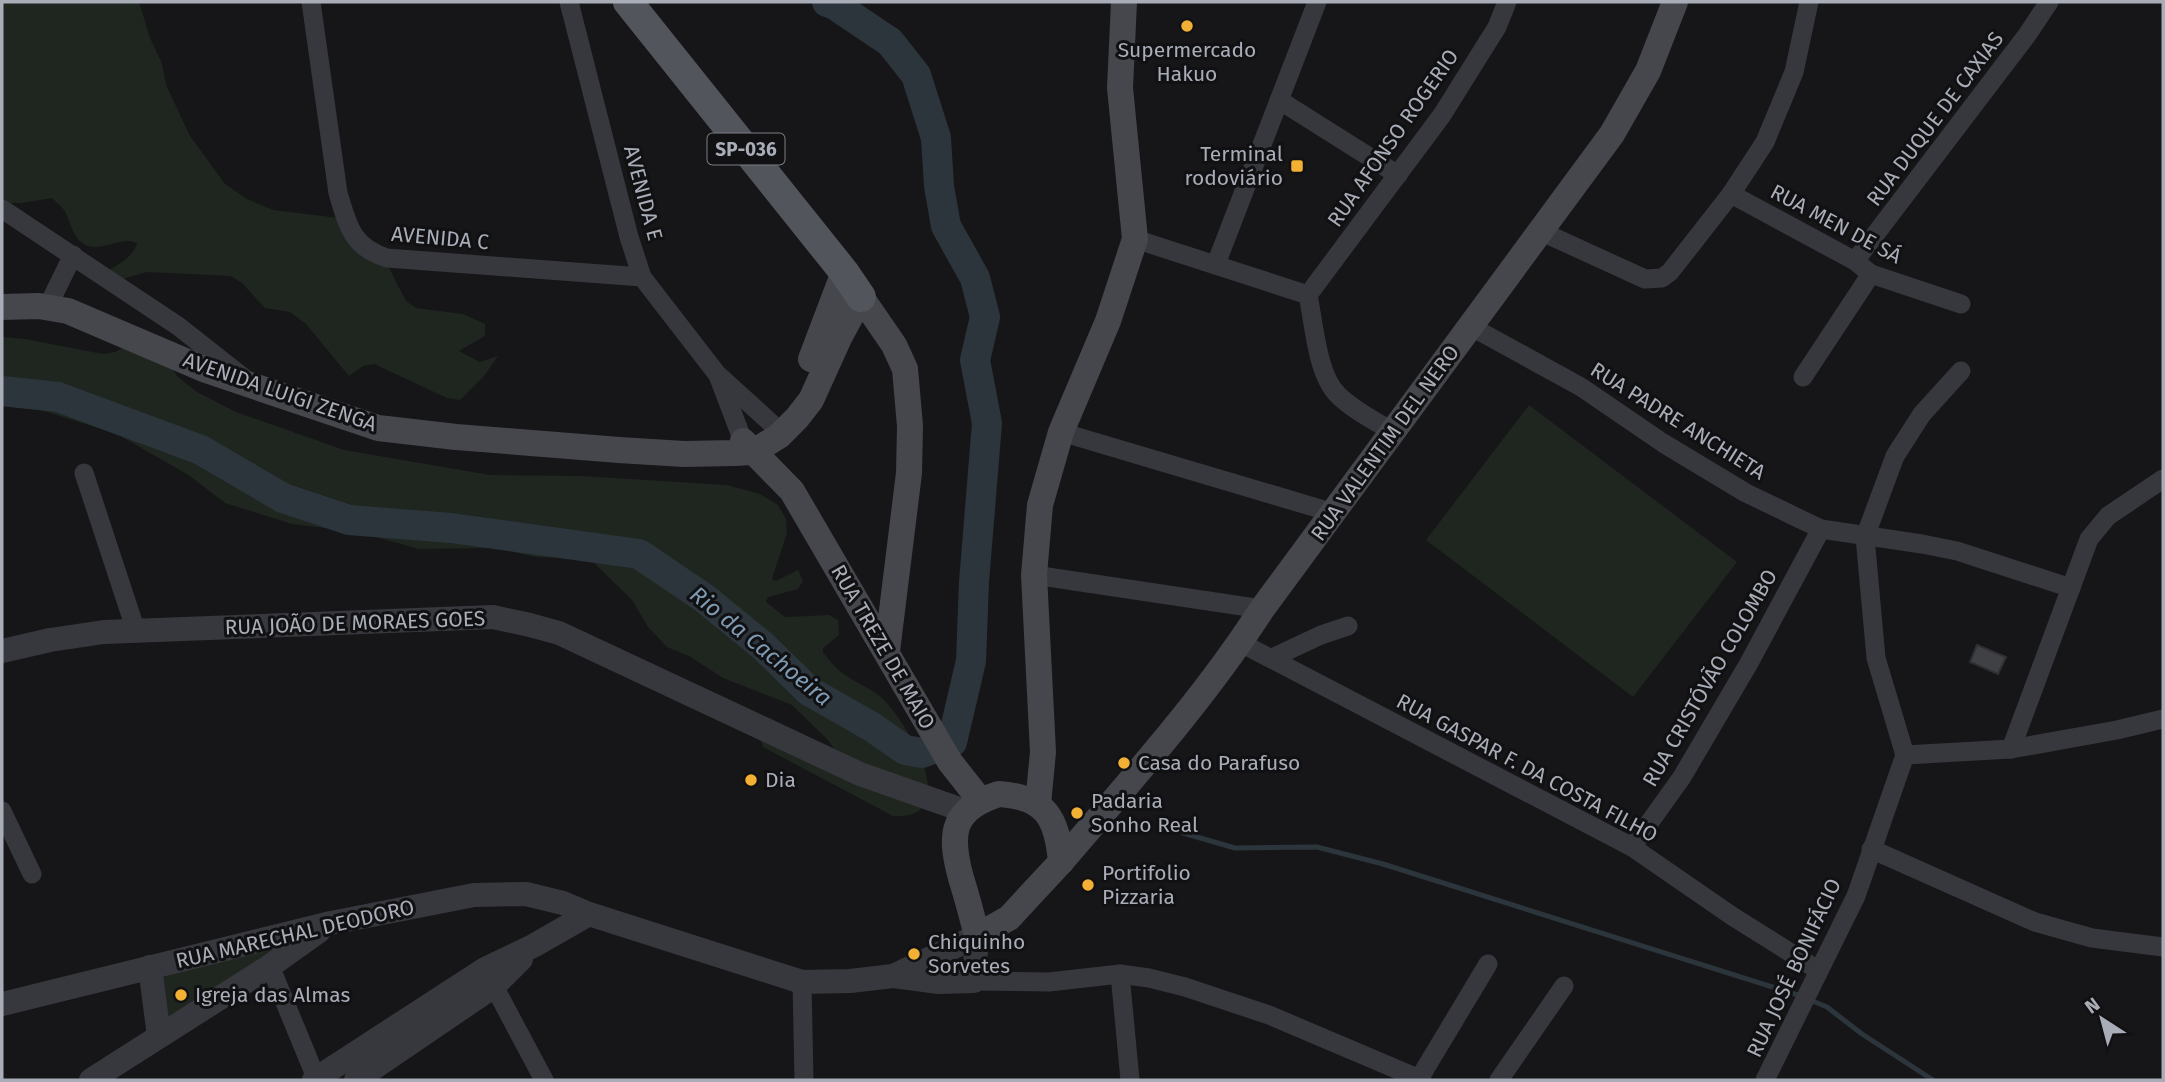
<svg xmlns="http://www.w3.org/2000/svg" width="2165" height="1082" viewBox="0 0 2165 1082" font-family="'Fira Sans',sans-serif">
  <style>
    .green { fill: #1e261f }
    .lines { fill: none; stroke-linecap: round; stroke-linejoin: round }
    .stream { stroke: #2c353c; stroke-width: 5 }
    .river { stroke: #2c353c; stroke-width: 30 }
    .building { fill: #404145; stroke: #303034; stroke-width: 2 }
    .minor { stroke: #37383d; stroke-width: 19 }
    .tertiary { stroke: #37383d; stroke-width: 24 }
    .secondary { stroke: #45474d; stroke-width: 26 }
    .primary { stroke: #53555c; stroke-width: 30 }
    .poi-dot { fill: #f2b134; stroke: #111113; stroke-width: 2.5 }
    .labels { text-anchor: middle; dominant-baseline: central; stroke-width: 6; stroke-linejoin: round; paint-order: stroke }
    .shield { fill: #111113; stroke: #7b7e86; stroke-width: 2 }
    .shield-label { font-size: 19px; font-weight: bold; fill: #a8adb8 }
    .poi-label { font-size: 21px; fill: #a8adb8; stroke: #111113; text-anchor: start }
    .street-label { font-size: 21px; fill: #a8adb8; stroke: #111113 }
    .water-label { font-size: 23px; font-style: italic; fill: #7f9bb3; stroke: #111113 }
  </style>
  <rect width="100%" height="100%" fill="#161618"/>
  <g class="green">
    <path d="M2,2H139L150,38L161,61L167,87L190,136L225,184L247,199L273,210L347,219L385,260L406,301L416,308L463,314L485,324V336L459,351L480,362L498,356L484,376L460,400L447,398L374,364L363,366L349,376L306,324L290,312L265,308L242,283L231,276L147,272L108,283L96,278C109,269 133,260 137,243C119,234 96,258 79,240C71,232 70,219 64,210C61,206 56,202 52,198L22,203H2Z"/>
    <path d="M2,337L25,339L103,354L115,352L141,339L158,349L178,377L197,392L236,412L344,450L490,475L581,476L727,485L760,494L778,505L786,519L787,533L772,579L776,581L798,570L803,581L798,589L768,597L766,602L785,617L829,615L838,620L839,635L823,648V653C829,659 834,667 841,672C854,682 871,688 882,698C907,722 966,821 893,816L763,747L760,738L843,762L828,740L792,705L723,678L689,656L667,647L648,627L632,600L590,559L536,557L495,548L419,549L358,532L292,524L225,503L190,476L117,434L41,410L2,406Z"/>
    <polygon points="1529,405 1737,562 1633,697 1426,540"/>
    <polygon points="305,931 166,1023 158,970"/>
  </g>
  <g class="lines">
    <g class="stream">
      <polyline points="1183,833 1235,848 1317,847 1383,864 1801,996"/>
      <polyline points="1810,1000 1827,1007 1862,1034 1933,1080"/>
    </g>
    <polyline class="river" points="2,391 58,397 201,450 283,498 349,520 451,528 639,554 704,598 763,646 809,691 872,727 905,750 922,753 952,742 971,661 974,582 987,423 975,360 985,317 975,278 946,226 939,186 936,138 916,75 890,42 835,5 827,2"/>
  </g>
  <polygon class="building" points="1977,645 2006,657 1998,674 1970,662"/>
  <g class="lines">
    <g class="minor">
      <path d="M311,2L338,193C348,226 352,247 387,258L642,277"/>
      <polyline points="569,2 629,237 642,277 717,374 771,423"/>
      <polyline points="1279,100 1398,175"/>
      <polyline points="1731,194 1855,261 1871,274 1961,304"/>
      <polyline points="2,209 178,326 244,378"/>
      <polyline points="1540,231 1645,279 1662,278 1670,272 1731,194 1765,142 1794,72 1809,2"/>
      <polyline points="1135,239 1308,295"/>
      <polyline points="1855,261 2027,35 2049,2"/>
      <polyline points="1216,264 1317,2"/>
      <polyline points="47,308 73,255"/>
      <polyline points="1470,326 1581,387 1663,443 1746,493 1821,529 1922,544 1957,551 2071,588"/>
      <polyline points="1803,377 1871,274"/>
      <polyline points="719,378 743,441"/>
      <polyline points="1061,432 1334,513"/>
      <path d="M1393,432C1375,421 1353,410 1338,395C1317,375 1314,323 1308,295L1442,115L1497,27L1507,2"/>
      <polyline points="84,473 136,631"/>
      <polyline points="1034,575 1262,609"/>
      <polyline points="1241,643 1632,847 1732,916 1818,970"/>
      <polyline points="1272,658 1321,635 1348,626"/>
      <polyline points="2011,749 2089,539 2108,516 2163,479"/>
      <polyline points="1905,755 2011,749 2117,730 2163,719"/>
      <polyline points="2,811 32,874"/>
      <polyline points="1632,847 1682,777 1749,663 1821,529"/>
      <polyline points="1871,849 2035,922 2092,938 2163,947"/>
      <polyline points="270,966 317,1080"/>
      <polyline points="487,973 544,1080"/>
      <polyline points="1120,974 1130,1080"/>
      <polyline points="974,981 1049,982 1120,974 1149,978 1185,987 1269,1015 1422,1080"/>
      <polyline points="802,982 804,1080"/>
      <polyline points="1419,1079 1488,964"/>
      <polyline points="1499,1080 1564,986"/>
      <polyline points="1765,1080 1856,896 1905,755 1876,658 1865,537 1895,456 1922,414 1961,371"/>
    </g>
    <g class="tertiary">
      <polyline points="2,651 50,640 104,632 493,617 530,625 559,633 860,774 965,811"/>
      <polyline points="150,967 159,1036"/>
      <polyline points="894,976 939,982 974,981 977,936"/>
      <polyline points="2,1004 331,923 474,895 526,894 563,903 589,914 802,982 850,981 893,976 977,936"/>
      <polyline points="91,1080 270,966 319,931"/>
      <polyline points="314,1080 485,969 533,946 589,914"/>
      <polyline points="356,1080 494,986 521,959"/>
    </g>
    <g class="secondary">
      <polyline points="2,307 39,306 68,311 206,370 378,428 456,437 619,450 684,454 735,453 753,452 779,436 797,418 811,400 840,336 861,297 894,345 905,369 910,426 909,473 887,651"/>
      <polyline points="811,359 844,272"/>
      <polyline points="743,441 792,491 950,762 980,800"/>
      <path d="M999,794C1046,797 1057,818 1061,862L1009,918L977,936C972,916 967,897 961,878C949,834 951,809 999,794Z"/>
      <polyline points="1038,804 1043,752 1034,575 1040,505 1061,432 1108,321 1135,239 1120,88 1124,2"/>
      <path d="M1061,862C1131,780 1204,699 1262,609L1612,134L1648,71L1675,2"/>
    </g>
    <polyline class="primary" points="628,2 844,272 861,297"/>
  </g>
  <g class="poi-dot">
    <circle cx="1187" cy="26" r="7"/>
    <rect x="1290" y="159" width="14" height="14" rx="3.5"/>
    <circle cx="1124" cy="763" r="7"/>
    <circle cx="751" cy="780" r="7"/>
    <circle cx="1077" cy="813" r="7"/>
    <circle cx="1088" cy="885" r="7"/>
    <circle cx="914" cy="954" r="7"/>
    <circle cx="181" cy="995" r="7"/>
  </g>
  <g class="labels">
    <rect class="shield" x="707.5" y="133.5" width="77" height="31" rx="5"/>
    <g class="shield-label">
      <text x="746" y="149">SP-036</text>
    </g>
    <g class="poi-label">
      <text x="1187" y="50" text-anchor="middle">Supermercado<tspan x="1187" dy="24">Hakuo</tspan></text>
      <text x="1283" y="154" text-anchor="end">Terminal<tspan x="1283" dy="24">rodoviário</tspan></text>
      <text x="1138" y="763">Casa do Parafuso</text>
      <text x="765" y="780">Dia</text>
      <text x="1091" y="801">Padaria<tspan x="1091" dy="24">Sonho Real</tspan></text>
      <text x="1102" y="873">Portifolio<tspan x="1102" dy="24">Pizzaria</tspan></text>
      <text x="928" y="942">Chiquinho<tspan x="928" dy="24">Sorvetes</tspan></text>
      <text x="195" y="995">Igreja das Almas</text>
    </g>
    <g class="street-label">
      <text transform="translate(1935 119) rotate(-53)">RUA DUQUE DE CAXIAS</text>
      <text transform="translate(1393 138) rotate(-55)">RUA AFONSO ROGERIO</text>
      <text transform="translate(643 193) rotate(75)">AVENIDA E</text>
      <text transform="translate(1836 224) rotate(28)">RUA MEN DE SÁ</text>
      <text transform="translate(440 238) rotate(5)">AVENIDA C</text>
      <text transform="translate(280 392) rotate(19)">AVENIDA LUIGI ZENGA</text>
      <text transform="translate(1678 421) rotate(32)">RUA PADRE ANCHIETA</text>
      <text transform="translate(1385 443) rotate(-54)">RUA VALENTIM DEL NERO</text>
      <text transform="translate(355 623) rotate(-2)">RUA JOÃO DE MORAES GOES</text>
      <text transform="translate(883 647) rotate(60)">RUA TREZE DE MAIO</text>
      <text transform="translate(1710 678) rotate(-60)">RUA CRISTÓVÃO COLOMBO</text>
      <text transform="translate(1527 768) rotate(28)">RUA GASPAR F. DA COSTA FILHO</text>
      <text transform="translate(295 934) rotate(-13)">RUA MARECHAL DEODORO</text>
      <text transform="translate(1794 968) rotate(-65)">RUA JOSÉ BONIFÁCIO</text>
    </g>
    <g class="water-label">
      <text transform="translate(761 646) rotate(39)">Rio da Cachoeira</text>
    </g>
  </g>
  <rect width="2165" height="1082" fill="none" stroke="#a8adb8" stroke-width="7"/>
  <g transform="translate(2102 1019) rotate(324)" stroke="#111113" stroke-width="5" paint-order="stroke">
  <path d="M0-5L12 26L0 18L-12 26Z" fill="#a8adb8"/>
  <text y="-10" font-size="19" font-weight="bold" text-anchor="middle" fill="#a8adb8">N</text>
  </g>
</svg>
